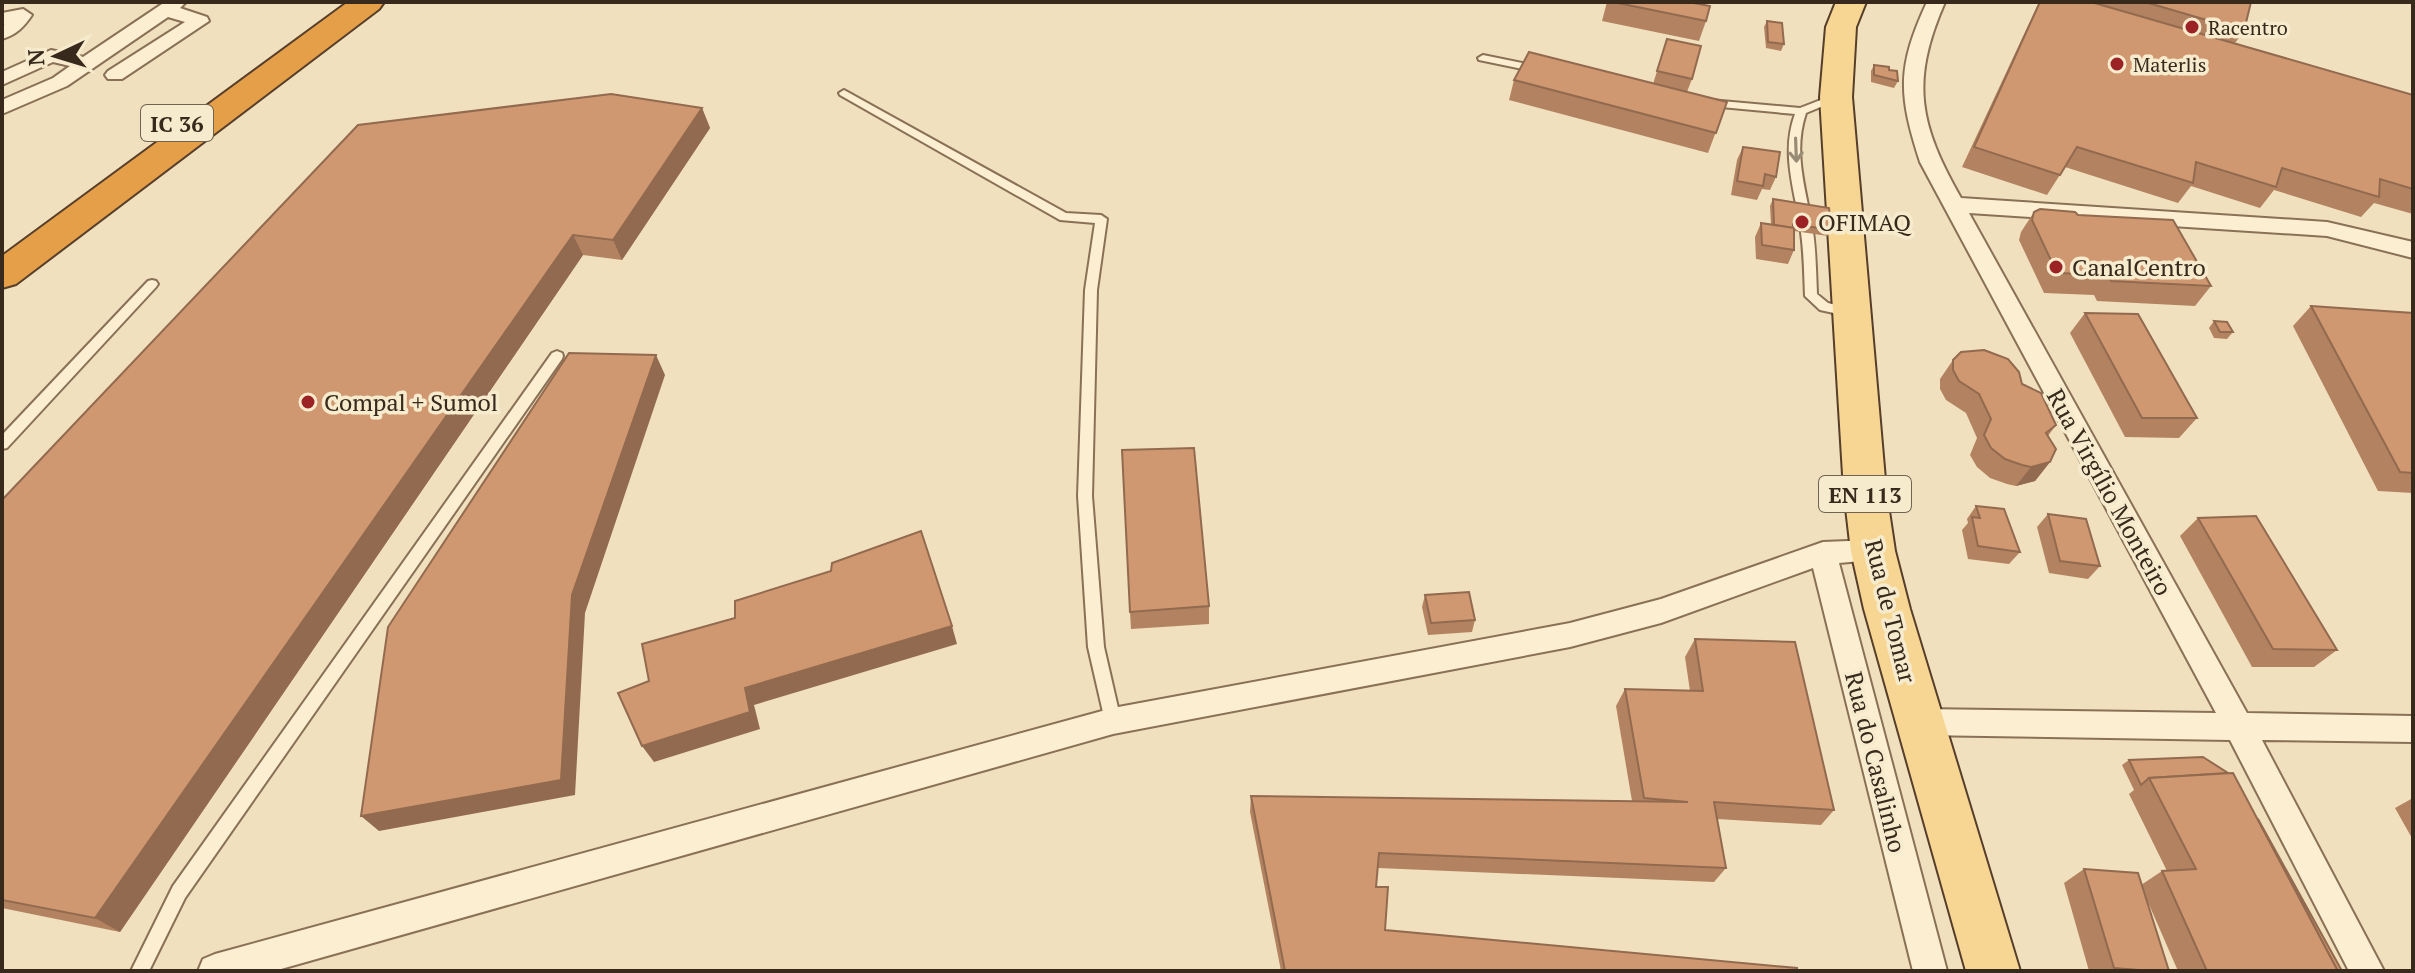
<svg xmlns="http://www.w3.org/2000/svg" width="2415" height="973" viewBox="0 0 2415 973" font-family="'PT Serif',serif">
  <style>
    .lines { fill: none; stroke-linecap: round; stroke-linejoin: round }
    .lane-casing { stroke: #897056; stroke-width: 4 }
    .street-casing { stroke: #897056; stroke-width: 4 }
    .primary-casing { stroke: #563e2a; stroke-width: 4 }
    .highway-casing { stroke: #563e2a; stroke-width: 4 }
    .lane { fill: #fbeed1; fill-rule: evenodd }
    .street { fill: #fbeed1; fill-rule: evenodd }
    .primary { fill: #f6d692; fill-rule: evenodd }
    .highway { fill: #e59f48; fill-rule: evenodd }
    .wall { fill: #b38361 }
    .shaded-wall { fill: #926a4f }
    .building { fill: #d09871; stroke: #926a4f; stroke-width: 2 }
    .oneway { stroke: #998c76 }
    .poi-dot { fill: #9b2225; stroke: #f7ebce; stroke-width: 3 }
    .labels { text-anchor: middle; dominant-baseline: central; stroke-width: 7; stroke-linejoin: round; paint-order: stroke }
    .far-poi-label { font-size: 20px; fill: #37291b; stroke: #f7ebce; text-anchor: start }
    .shield { fill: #f7ebce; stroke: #716351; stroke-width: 2 }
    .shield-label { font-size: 22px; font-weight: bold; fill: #37291b }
    .poi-label { font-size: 24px; fill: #37291b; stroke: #f7ebce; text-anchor: start }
    .street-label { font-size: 24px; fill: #37291b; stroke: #f7ebce }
  </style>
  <rect width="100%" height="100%" fill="#f0e0be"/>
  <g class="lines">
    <g class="lane-casing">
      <g id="lane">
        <polygon points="1483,55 1537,66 1542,69 1537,72 1479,60 1478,58"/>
        <polygon points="844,90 1066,213 1101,215 1107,219 1097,290 1092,496 1104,647 1121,721 1119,726 1113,728 1107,726 1105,721 1088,647 1078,496 1085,290 1095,223 1060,220 840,95 839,93"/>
        <path d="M1836,94L1841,97L1840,99L1806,113C1793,151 1805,187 1812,225C1816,248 1816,271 1817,294L1828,303L1856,310L1858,313L1856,316L1852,317L1820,310L1805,296C1804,273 1804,249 1800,226C1794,188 1781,152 1795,114L1710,106L1705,103L1710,100L1800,108Z"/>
        <polygon points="152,280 156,281 158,284 156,287 7,448 2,449 2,435 148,281"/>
        <polygon points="557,351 562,353 563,356 562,359 185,898 149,971 131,971 173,886 552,353"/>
      </g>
    </g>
    <g class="street-casing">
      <g id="street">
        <polygon points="165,2 186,2 180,8 207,17 209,21 122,79 108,79 105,75 108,71 185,22 168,17 67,86 2,114 2,100 53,78 70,66 53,62 2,85 2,72 51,50 83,57"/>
        <path d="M1927,2H1945C1910,82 1919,124 1961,198L2327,222L2413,242V258L2327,236L1969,213L2247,713L2413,716V742L2262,740L2384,971H2349L2230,740L1920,735L1910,731L1905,722L1910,713L1920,709L2216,713L1920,162C1898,94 1897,67 1927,2Z"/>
        <path d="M23,9L32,15C24,27 16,35 2,39V26L5,24L2,25V13Z"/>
        <polygon points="1873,540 1883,543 1887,551 1883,559 1839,563 1947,971 1913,971 1813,568 1661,623 1570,647 1113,734 274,971 198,971 203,959 215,954 1113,708 1570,623 1661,599 1823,542"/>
      </g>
    </g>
    <g class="primary-casing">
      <polygon id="primary" points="1836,2 1866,2 1856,27 1852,97 1886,491 1895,551 1910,609 2020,971 1966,971 1864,609 1851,551 1844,491 1820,97 1826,27"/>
    </g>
    <g class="highway-casing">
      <polygon id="highway" points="348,2 384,2 379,9 16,284 2,288 2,256"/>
    </g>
    <use href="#lane" class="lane"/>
    <use href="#street" class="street"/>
    <use href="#primary" class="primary"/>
    <use href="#highway" class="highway"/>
  </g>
  <g class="wall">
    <polygon points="1607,2 1688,2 1706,21 1699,41 1602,21"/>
    <polygon points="2039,2 2251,2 2244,31 2235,43 2413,95 2413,214 2374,203 2361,217 2274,190 2260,208 2191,186 2178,203 2065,167 2047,195 1962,167"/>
    <polygon points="1767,21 1784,44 1781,51 1766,48 1764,27"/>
    <polygon points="1667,39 1692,79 1687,92 1727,102 1708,153 1509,100 1514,80 1653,84"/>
    <polygon points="1874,65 1898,81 1894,88 1871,82 1871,71"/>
    <polygon points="702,108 710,128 622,260 583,255 120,932 2,908 2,500"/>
    <polygon points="1743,147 1776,177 1770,190 1762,189 1757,200 1731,195 1737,160"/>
    <polygon points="1773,199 1831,230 1828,236 1794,231 1794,250 1788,264 1756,259 1755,237 1761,223 1771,225 1770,206"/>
    <polygon points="2034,212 2078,215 2211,286 2195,306 2097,301 2094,295 2044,293 2019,240 2021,232"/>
    <polygon points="2311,306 2413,313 2413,493 2378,491 2293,326"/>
    <polygon points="2085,313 2197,418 2179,438 2125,437 2070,333"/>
    <polygon points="2214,321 2233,332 2227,339 2214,338 2209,328"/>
    <polygon points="1953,360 2022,384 2056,425 2048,436 2050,462 2035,481 2016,486 2007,484 1990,478 1977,467 1970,455 1977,438 1966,413 1946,400 1940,389 1940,379"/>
    <polygon points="1976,506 2020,552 2009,564 1968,559 1962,530 1968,523 1967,519"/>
    <polygon points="2048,514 2100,566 2088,579 2049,573 2037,527"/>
    <polygon points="2198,518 2337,650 2314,667 2252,667 2180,536"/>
    <polygon points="1425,595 1475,620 1472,632 1428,635 1422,607"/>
    <polygon points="1209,606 1209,624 1131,629 1130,612"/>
    <polygon points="1695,639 1834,810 1821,825 1717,819 1726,868 1714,882 1378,868 1376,887 1385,930 1797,971 1281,971 1250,812 1251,796 1632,801 1616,706 1625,689 1690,691 1685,657"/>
    <polygon points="2129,760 2258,819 2342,971 2178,971 2144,893 2169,971 2089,971 2064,883 2084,869 2141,885 2162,871 2167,871 2129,794 2134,790 2122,765"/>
    <polygon points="2413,798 2413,840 2395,808"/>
  </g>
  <g class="shaded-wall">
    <polygon points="702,108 710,128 622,260 613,240"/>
    <polygon points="573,235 583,255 120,932 95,918"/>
    <polygon points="656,355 665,375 585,613 575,795 379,831 361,816 572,595"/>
    <polygon points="2050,462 2035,481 2016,486 2031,467"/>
    <polygon points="952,626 957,644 754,705 760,729 654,762 642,746 745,688"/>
  </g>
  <g class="building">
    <polygon points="1613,2 1688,2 1710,6 1706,21"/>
    <polygon points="2040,2 2091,2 2413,95 2413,189 2380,179 2379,197 2282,168 2276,187 2196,162 2193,183 2077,147 2060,175 1974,147"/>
    <polygon points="2145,2 2251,2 2244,31"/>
    <polygon points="1767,21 1782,23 1784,44 1768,42"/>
    <polygon points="1667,39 1701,46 1692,79 1657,71"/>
    <polygon points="1529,52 1727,102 1716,133 1514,80"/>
    <polygon points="1874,65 1889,67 1889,70 1897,71 1898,81 1874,75"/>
    <polygon points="611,94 702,108 613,240 573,235 95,918 2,900 2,500 358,125"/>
    <polygon points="1743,147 1780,152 1776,177 1765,174 1763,186 1737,181"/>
    <polygon points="1773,199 1829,208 1831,230 1793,224 1793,228 1774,225"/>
    <polygon points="2040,209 2075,212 2078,215 2173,220 2211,286 2111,281 2108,275 2057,273 2032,220 2034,212"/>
    <polygon points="1761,223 1794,228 1794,250 1762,245"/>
    <polygon points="2311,306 2413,313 2413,473 2400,472"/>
    <polygon points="2085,313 2138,314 2197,418 2142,418"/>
    <polygon points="2214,321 2227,322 2233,332 2220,332"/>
    <polygon points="1984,350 2008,359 2019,372 2022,384 2041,393 2056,425 2046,433 2056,449 2050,462 2031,467 2022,465 2005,459 1991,448 1984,435 1991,419 1979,394 1959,381 1953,370 1953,360 1961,352"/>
    <polygon points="569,353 656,355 572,595 561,780 361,816 388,627"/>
    <polygon points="1194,448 1209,606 1130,612 1122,450"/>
    <polygon points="1976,506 2004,509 2020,552 1978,546 1972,517 1980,518"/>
    <polygon points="2048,514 2086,519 2100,566 2060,561"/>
    <polygon points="2256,516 2337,650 2273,649 2198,518"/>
    <polygon points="921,531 952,626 745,688 750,712 642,746 618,693 649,681 642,644 735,618 735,601 831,571 832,563"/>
    <polygon points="1469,592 1475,620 1431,623 1425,595"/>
    <polygon points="1695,639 1795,642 1834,810 1714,802 1726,868 1379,853 1376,887 1388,887 1385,930 1797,968 1797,971 1285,971 1251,796 1688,802 1644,798 1625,689 1703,691"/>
    <polygon points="2203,757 2228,773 2149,778 2141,785 2129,760"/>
    <polygon points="2233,773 2338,971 2207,971 2162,871 2196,869 2149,778"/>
    <polygon points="2258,819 2342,971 2338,971"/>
    <polygon points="2084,869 2138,873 2169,971 2151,971 2114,968"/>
  </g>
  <defs><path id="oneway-shaft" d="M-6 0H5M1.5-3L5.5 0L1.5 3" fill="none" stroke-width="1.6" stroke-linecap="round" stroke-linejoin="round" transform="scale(2)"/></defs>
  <use class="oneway" href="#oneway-shaft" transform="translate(1796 150) rotate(88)"/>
  <g class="poi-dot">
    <circle cx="2192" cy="27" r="8"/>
    <circle cx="2117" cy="64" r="8"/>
    <circle cx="1802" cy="222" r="8"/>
    <circle cx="2056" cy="267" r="8"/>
    <circle cx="308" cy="402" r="8"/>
  </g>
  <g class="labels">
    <g class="far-poi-label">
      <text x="2208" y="27">Racentro</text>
      <text x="2133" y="64">Materlis</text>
    </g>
    <g class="shield">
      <rect x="141" y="105" width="72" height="36" rx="6"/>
      <rect x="1819" y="476" width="92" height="36" rx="6"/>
    </g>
    <g class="shield-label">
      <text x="177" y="123">IC 36</text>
      <text x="1865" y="494">EN 113</text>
    </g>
    <g class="poi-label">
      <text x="1818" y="222">OFIMAQ</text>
      <text x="2072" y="267">CanalCentro</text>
      <text x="324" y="402">Compal + Sumol</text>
    </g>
    <g class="street-label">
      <text transform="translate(2110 492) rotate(61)">Rua Virgílio Monteiro</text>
      <text transform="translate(1891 611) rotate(76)">Rua de Tomar</text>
      <text transform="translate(1876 762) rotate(76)">Rua do Casalinho</text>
    </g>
  </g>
  <rect width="2415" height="973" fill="none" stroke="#37291b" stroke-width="8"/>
  <g transform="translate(56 56) rotate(266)" stroke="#f7ebce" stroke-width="6" paint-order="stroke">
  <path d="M0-6L14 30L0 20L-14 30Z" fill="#37291b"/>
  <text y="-12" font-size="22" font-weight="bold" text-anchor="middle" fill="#37291b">N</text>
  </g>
</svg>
